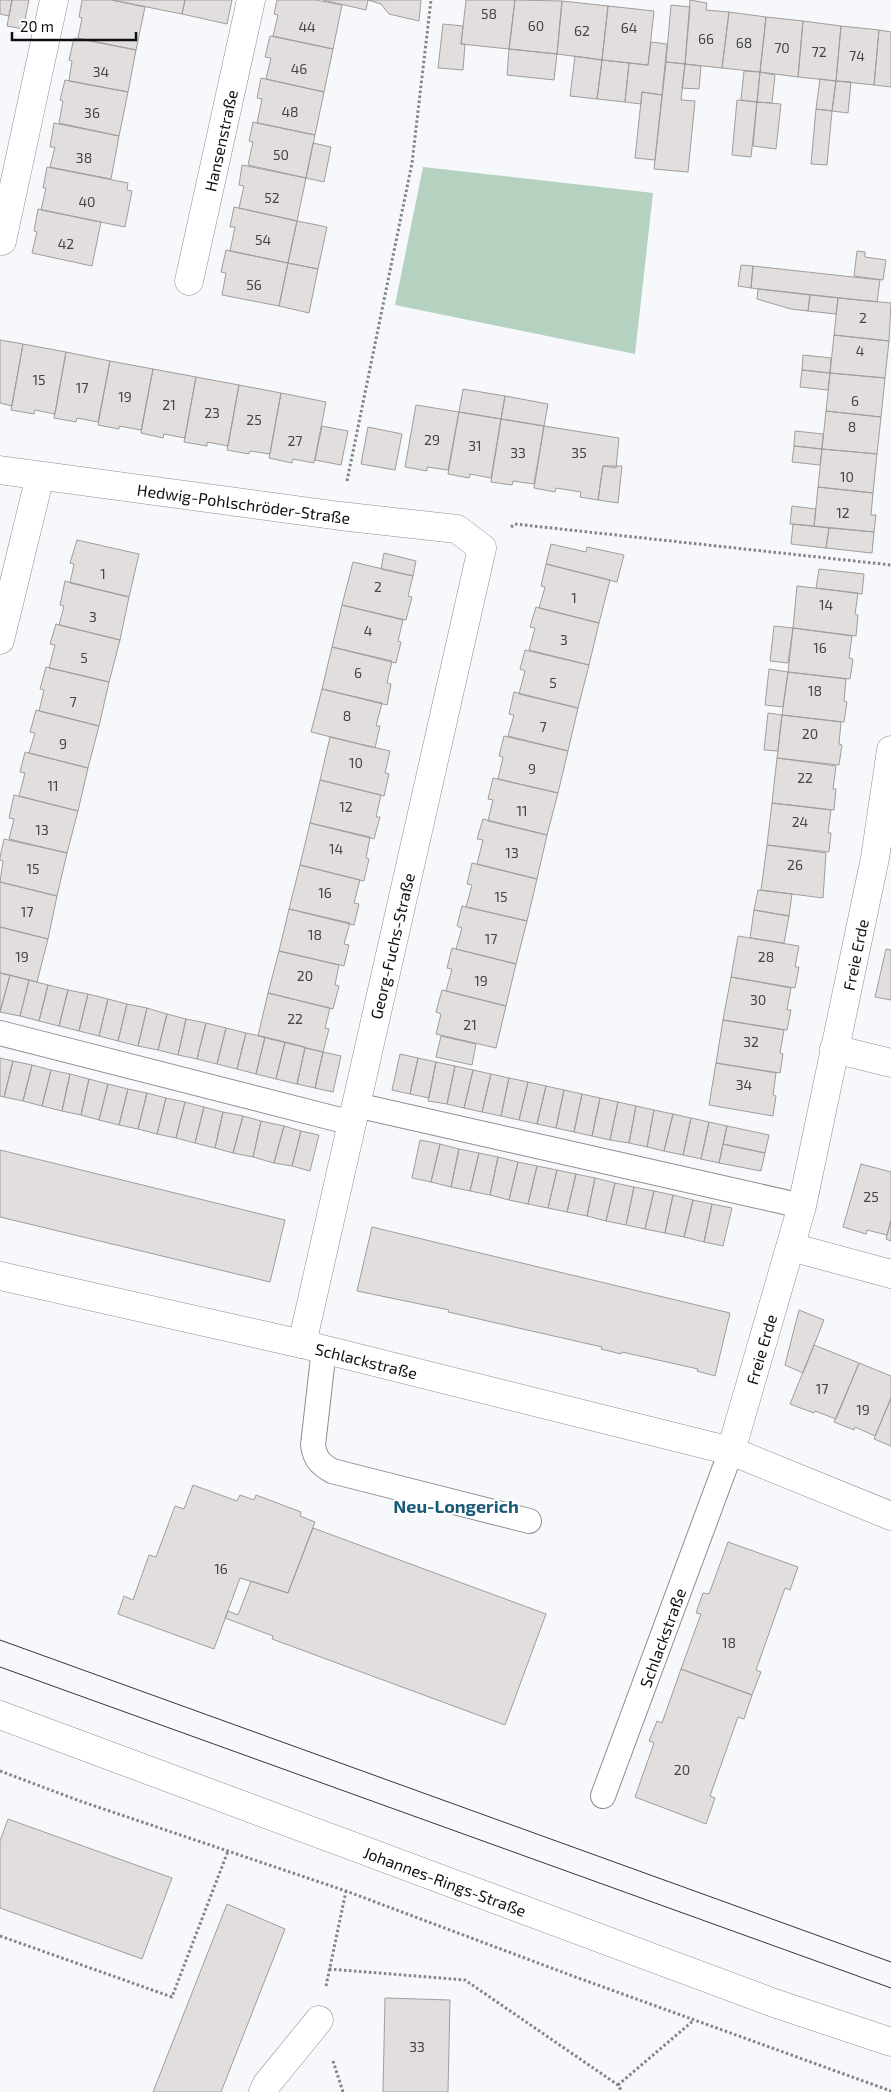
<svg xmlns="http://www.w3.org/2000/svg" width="891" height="2092" viewBox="0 0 891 2092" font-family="'Exo 2',sans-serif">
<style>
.green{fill:#b5d1bf}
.building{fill:#e2dede;stroke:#a09d9c}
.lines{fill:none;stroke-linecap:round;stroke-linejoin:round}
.lane-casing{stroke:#8c8e90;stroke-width:26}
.street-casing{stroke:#8c8e90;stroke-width:29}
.secondary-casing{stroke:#8c8e90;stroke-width:29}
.path{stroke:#828486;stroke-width:3;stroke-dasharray:2.5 2.5;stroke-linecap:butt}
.lane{stroke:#fff;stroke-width:24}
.street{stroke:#fff;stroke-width:28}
.secondary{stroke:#fff;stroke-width:28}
.tram{stroke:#353638;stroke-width:1}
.labels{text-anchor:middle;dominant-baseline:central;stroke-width:4;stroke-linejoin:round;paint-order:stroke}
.number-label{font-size:14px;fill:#444}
.street-label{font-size:16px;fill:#0f1011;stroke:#fff}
.neighbourhood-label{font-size:18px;font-weight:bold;fill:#195a78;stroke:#fff}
</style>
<rect width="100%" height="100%" fill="#f6f8fb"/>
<!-- green -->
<path class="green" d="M423,167L653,193L635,354L395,305Z"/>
<!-- building -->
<path class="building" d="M0,0H12L9,16L0,14Z
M12,0H29L23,29L7,26Z
M82,0H112L145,7L136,50L78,38L82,18L79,17Z
M112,0H185L182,14Z
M185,0H232L227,24L182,14Z
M277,0H316L342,5L333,49L273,36L278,15L274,14Z
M323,0H368L366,10Z
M368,0H421L419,21L389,14L381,4Z
M466,0H515L509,49L461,44Z
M515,0L562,1L557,54L509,49Z
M690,0L707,3L706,10L729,12L722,68L685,64Z
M562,1L608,6L602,60L557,54Z
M671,5L690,7L685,64L666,62Z
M608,6L654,11L648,65L602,60Z
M729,12L766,17L760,72L722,68Z
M766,17L803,21L798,77L760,72Z
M803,21L841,26L836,81L798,77Z
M443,24L463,26L461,44H465L463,70L438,68Z
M841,26L879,30L874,85L836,81Z
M879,30L891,32V87L874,85Z
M270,36L333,49L324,92L266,79L271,58L265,57Z
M74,38L136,50L128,92L69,81L72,61L69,60Z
M651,42L667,44L662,95L642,92L641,104L625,102L629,63L648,65Z
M509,49L557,54L554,80L507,75Z
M575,56L602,60L597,99L570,96Z
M602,60L629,63L625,102L597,99Z
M666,62L685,64L681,100L695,101L688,172L654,169Z
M685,64L701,66L699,89L682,88Z
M744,71L760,72L757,102L741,100Z
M760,72L775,75L772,103L757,102Z
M261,78L324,92L315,135L257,123L262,99L257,98Z
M820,79L836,81L832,111L816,109Z
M65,80L128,92L119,136L59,123L63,101L60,100Z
M836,81L851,82L848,113L832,111Z
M642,92L662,95L655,160L635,158Z
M737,100L757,102L751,157L732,155Z
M757,102L781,104L776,149L753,146Z
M816,109L832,111L827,165L811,164Z
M253,122L315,135L306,178L248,165L253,142L249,141Z
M54,123L119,136L111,179L50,167L55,147H50Z
M313,143L331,147L324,182L306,178Z
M242,165L306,178L297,221L239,208L244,186L239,185Z
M47,167L128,183L127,190L132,191L125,227L41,210L46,188H43Z
M234,207L297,221L288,263L230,251L235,227H230Z
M38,209L101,222L92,266L32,253L37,232L34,231Z
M297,221L327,227L318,269L288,263Z
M226,250L288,263L279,306L222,295L226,273L221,272Z
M857,251L865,252V257L886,260L883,280L854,276Z
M288,263L318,269L309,313L279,306Z
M741,265L753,266L751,288L738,286Z
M753,266L880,280L877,302L751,288Z
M758,289L810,295L808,311L791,309L757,299Z
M810,295L838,298L836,314L808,311Z
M838,298L891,303L889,341L834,335Z
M834,335L889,341L885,378L830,373Z
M0,340L23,344L12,406L0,403Z
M23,344L66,352L55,414L35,410L34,414L11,410Z
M66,352L110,361L98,422L77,418L76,422L54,418Z
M803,355L831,358L830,373L802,370Z
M110,361L153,369L141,430L119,426V429L98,425Z
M153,369L196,377L185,438L164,434L163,438L141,433Z
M802,370L830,373L828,390L800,387Z
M830,373L885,378L881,417L826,411Z
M196,377L239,385L228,446L207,442V446L184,442Z
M239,385L281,393L270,454L250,451L249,454L227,450Z
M463,389L505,396L501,419L459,412Z
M281,393L326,402L314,463L293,459L292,463L269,458Z
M505,396L548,404L544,426L501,419Z
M416,405L459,412L448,470L427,467V471L405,467Z
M826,411L881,417L877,454L822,449Z
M459,412L501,419L491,478L470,474L469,478L448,474Z
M501,419L544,426L534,484L513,481L512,485L491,482Z
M322,426L348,431L341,465L315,460Z
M544,426L619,438L616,468L603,466L598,500L580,497L581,492L556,488L555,492L534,488Z
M368,427L402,434L395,470L361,464Z
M795,431L823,434L822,449L794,446Z
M794,446L822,449L820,465L792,462Z
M822,449L877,454L873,493L818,487Z
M603,466H622L618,503L598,500Z
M818,487L873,493L871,515H876L874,532L814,526Z
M792,506L816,509L814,526L790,524Z
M793,524L829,528L826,548L791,544Z
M829,528L874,532L872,553L826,548Z
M77,540L139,554L129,597L70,583L74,564L70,563Z
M551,544L586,552L587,547L624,555L617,582L546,564Z
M384,553L416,561L413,576L381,569Z
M353,562L413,576L408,596L412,597L406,620L342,605Z
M546,564L610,580L599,623L539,608L545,587L541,586Z
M819,569L864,574L862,594L816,588Z
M65,581L129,597L120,640L59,625L64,606L60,605Z
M797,586L858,593L855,614L858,615L856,636L793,628Z
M342,605L403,620L398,641L401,642L396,663L332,647Z
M536,607L599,623L589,665L529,650L535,628L530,627Z
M56,624L120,640L109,682L49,668L55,645L50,644Z
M774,626L793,628L788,663L770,661Z
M793,628L852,636L849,658L853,659L850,679L788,672Z
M332,647L392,661L387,683L391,684L387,705L322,689Z
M525,650L589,665L578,708L519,694L525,671L520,669Z
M46,667L109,682L99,726L39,711L44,690L40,689Z
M769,669L788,672L783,707L765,705Z
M788,672L846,679L844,701L847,702L844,722L782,715Z
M322,689L382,703L376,726H380L375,748L311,732Z
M514,692L578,708L568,751L508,736L514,715L509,714Z
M36,710L99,726L88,768L29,753L35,733L30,732Z
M768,713L782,715L778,751L764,750Z
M782,715L841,722L839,744L842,745L839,765L777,758Z
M504,736L568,751L558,793L498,779L503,757L499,756Z
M330,737L390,751L385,773L389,774L384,796L320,780Z
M25,752L88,768L78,811L19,796L25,773L20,772Z
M777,758L836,766L833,789H836L834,810L772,803Z
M493,778L558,793L547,835L488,821L493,800L488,799Z
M320,780L381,795L376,817H380L374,839L310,823Z
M14,795L78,811L67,853L9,839L14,819L9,818Z
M772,803L831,810L828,833H831L829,852L767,845Z
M483,819L547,835L537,879L477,864L483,840L477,839Z
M310,823L370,837L366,858L369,859L364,881L300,865Z
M4,839L67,853L57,896L0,882L3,861L0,860V857Z
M767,845L826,853L823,898L761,890Z
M472,863L537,879L527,921L466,907L472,885L467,884Z
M300,865L360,880L354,903L359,904L354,925L289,909Z
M0,882L57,896L48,939L0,927Z
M758,890L792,894L789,916L754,910Z
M462,906L527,921L516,964L456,949L462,928L457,926Z
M289,909L350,923L344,944L349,945L344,966L279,951Z
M754,910L789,916L784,943L750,938Z
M0,927L48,939L37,982L0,973Z
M738,936L799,946L795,967H799L795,988L731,977Z
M452,948L516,964L506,1006L446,991L452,969L447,968Z
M886,949L891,950V1000L875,997Z
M279,951L339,965L335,985L339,986L333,1009L268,993Z
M0,973L10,975L0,1012Z
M10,975L29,980L20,1016L0,1012Z
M731,977L791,988L787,1010H791L787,1030L723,1020Z
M29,980L48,985L39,1021L20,1016Z
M48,985L68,990L59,1026L39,1021Z
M68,990L88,994L79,1031L59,1026Z
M442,990L506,1006L496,1048L436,1034L441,1014L436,1012Z
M268,993L330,1008L325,1028L329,1029L323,1052L258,1036Z
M88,994L108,999L99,1036L79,1031Z
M108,999L127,1004L118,1041L99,1036Z
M127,1004L147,1008L138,1046L118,1041Z
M147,1008L167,1014L158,1050L138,1046Z
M167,1014L186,1019L178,1055L158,1050Z
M186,1019L206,1023L197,1059L178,1055Z
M723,1020L784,1030L780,1053L783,1054L780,1073L716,1063Z
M206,1023L226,1028L217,1064L197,1059Z
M226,1028L246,1033L237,1069L217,1064Z
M246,1033L265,1037L256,1074L237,1069Z
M441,1036L476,1044L472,1065L436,1057Z
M265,1037L285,1042L276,1079L256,1074Z
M285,1042L305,1047L297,1084L276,1079Z
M305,1048L323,1052L315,1088L297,1084Z
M323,1052L341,1056L333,1092L315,1088Z
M400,1054L418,1058L410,1094L392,1090Z
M0,1058L13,1061L4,1097L0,1096Z
M418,1058L436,1062L429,1098L410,1094Z
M13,1061L32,1065L23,1101L4,1097Z
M436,1062L455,1066L447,1104L428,1101Z
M716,1063L776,1073L773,1095L776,1096L773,1116L709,1105Z
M32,1065L51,1070L42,1106L23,1101Z
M455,1066L473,1070L464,1108L447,1104Z
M51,1070L70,1074L62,1111L42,1106Z
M473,1070L491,1074L482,1112L464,1108Z
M70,1074L89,1079L81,1115L62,1111Z
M491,1074L509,1078L501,1116L482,1112Z
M509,1078L528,1082L519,1120L501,1116Z
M89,1079L108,1084L99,1120L81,1115Z
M528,1082L546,1086L537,1124L519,1120Z
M108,1084L128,1089L119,1125L99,1120Z
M546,1086L564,1090L556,1128L537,1124Z
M128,1089L147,1093L138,1129L119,1125Z
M564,1090L582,1094L574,1132L556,1128Z
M147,1093L166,1098L157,1134L138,1129Z
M582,1094L600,1098L592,1136L574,1132Z
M166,1098L185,1102L176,1138L157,1134Z
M600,1098L618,1102L610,1140L592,1136Z
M185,1102L204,1107L195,1143L176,1138Z
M618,1102L636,1106L629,1143L610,1140Z
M636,1106L654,1110L647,1147L629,1143Z
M204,1107L223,1112L215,1148L195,1143Z
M654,1110L673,1114L664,1151L647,1147Z
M223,1112L243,1116L233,1153L215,1148Z
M673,1114L691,1118L683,1155L664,1151Z
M243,1116L261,1121L253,1157L233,1153Z
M691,1118L709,1122L701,1159L683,1155Z
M261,1121L284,1126L274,1163L253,1157Z
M709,1122L727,1126L719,1163L701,1159Z
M284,1126L301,1131L292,1166L274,1163Z
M727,1126L769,1135L765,1153L723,1144Z
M301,1131L319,1135L310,1171L292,1166Z
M420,1140L440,1144L431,1182L412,1178Z
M440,1144L459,1149L451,1187L431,1182Z
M723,1144L765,1153L761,1171L719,1163Z
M459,1149L479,1153L470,1191L451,1187Z
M0,1150L285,1220L270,1282L0,1217Z
M479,1153L498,1157L490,1195L470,1191Z
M498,1157L518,1162L509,1200L490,1195Z
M518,1162L537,1166L528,1204L509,1200Z
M861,1164L891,1172V1220L887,1235L867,1230L866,1234L843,1227Z
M537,1166L557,1170L548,1208L528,1204Z
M557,1170L576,1174L567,1212L548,1208Z
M576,1174L595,1178L587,1216L567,1212Z
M595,1178L615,1183L606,1221L587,1216Z
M615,1183L634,1187L626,1225L606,1221Z
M634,1187L654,1191L645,1229L626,1225Z
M654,1191L673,1195L665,1233L645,1229Z
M673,1195L693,1200L684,1237L665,1233Z
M693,1200L712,1204L704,1242L684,1237Z
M712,1204L732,1208L723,1246L704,1242Z
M891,1220V1241L886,1239Z
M372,1227L730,1313L715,1376L697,1371L698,1369L622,1352L621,1354L601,1349L602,1347L448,1312L449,1310L357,1291Z
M799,1310L824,1320L803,1373L785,1365Z
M814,1345L859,1363L836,1419L815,1411L814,1413L790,1404Z
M859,1363L891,1376V1398L875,1436L855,1427L854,1430L834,1422Z
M891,1398V1446L874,1439Z
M193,1485L237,1501L240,1495L254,1500L256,1495L301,1512L300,1516L315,1522L288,1593L240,1578L214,1649L118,1614L124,1596L133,1600L149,1555L156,1557L175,1506L184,1509Z
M313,1528L546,1614L505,1725L272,1639L273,1636L225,1618L228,1611L238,1615L251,1581L288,1593Z
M728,1542L798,1567L790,1590L785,1588L756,1670L761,1672L752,1695L681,1669L701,1614L696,1613L703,1593L709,1594Z
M681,1669L752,1695L744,1719L738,1717L710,1796L715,1798L706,1824L635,1797L654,1743L649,1741L657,1721L662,1723Z
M8,1819L172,1878L142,1959L0,1908V1841Z
M227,1904L285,1929L221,2092H153Z
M385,1998L450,2000L448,2092H383Z"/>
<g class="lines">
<!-- lane casing -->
<g class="lane-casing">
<g id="lane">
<path d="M0,1033L352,1123"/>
<path d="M356,1105L802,1206"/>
<path d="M324,1349L313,1445C315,1459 320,1464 332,1471L529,1521"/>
<path id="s1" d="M603,1796L731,1451"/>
</g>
</g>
<!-- street casing -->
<g class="street-casing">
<g id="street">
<path d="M2,241L54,0"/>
<path id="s2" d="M189,281L251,0"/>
<path id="s3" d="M0,470L340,516L457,529L482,548L302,1344"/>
<path d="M0,640L40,476"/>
<path d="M834,1049L891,1063"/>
<path d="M791,1247L891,1274"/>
<path id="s4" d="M0,1276L302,1344L731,1451L891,1516"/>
<path id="s5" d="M731,1451L802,1206L875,858L891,750"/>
<path d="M263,2092L267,2084L319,2020"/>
</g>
</g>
<!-- secondary casing -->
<g class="secondary-casing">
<g id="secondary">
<path id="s6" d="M0,1715L774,2003L891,2042"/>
</g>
</g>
<!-- path -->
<path class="path" d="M347,481L412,163L431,0
M511,527L515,524L891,565
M0,1771L80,1801L346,1891L570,1975L891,2091
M0,1936L172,1997L228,1851
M329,1969L465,1980L618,2085L622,2092
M326,1986L346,1891
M333,2061L343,2092
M618,2085L694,2020"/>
<!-- lane -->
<use href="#lane" class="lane"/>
<!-- street -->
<use href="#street" class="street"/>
<!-- secondary -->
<use href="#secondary" class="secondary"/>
<!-- tram -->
<path class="tram" d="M0,1640L891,1962
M0,1667L891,1988"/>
</g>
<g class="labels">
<!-- number labels -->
<g class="number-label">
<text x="489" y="13">58</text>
<text x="536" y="25">60</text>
<text x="307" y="26">44</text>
<text x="629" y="27">64</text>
<text x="582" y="30">62</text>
<text x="706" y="38">66</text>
<text x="744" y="42">68</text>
<text x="782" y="47">70</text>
<text x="819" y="51">72</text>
<text x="857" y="55">74</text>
<text x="299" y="68">46</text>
<text x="101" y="71">34</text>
<text x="290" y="111">48</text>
<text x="92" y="112">36</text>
<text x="281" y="154">50</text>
<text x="84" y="157">38</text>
<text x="272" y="197">52</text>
<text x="87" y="201">40</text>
<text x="263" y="239">54</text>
<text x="66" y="243">42</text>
<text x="254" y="284">56</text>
<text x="863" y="317">2</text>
<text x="860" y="350">4</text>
<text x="39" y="379">15</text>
<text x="82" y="387">17</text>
<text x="125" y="396">19</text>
<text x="855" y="400">6</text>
<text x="169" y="404">21</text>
<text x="212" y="412">23</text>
<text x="254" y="419">25</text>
<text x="852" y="426">8</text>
<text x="432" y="439">29</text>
<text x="295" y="440">27</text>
<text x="475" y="445">31</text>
<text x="518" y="452">33</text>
<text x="579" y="452">35</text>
<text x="847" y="476">10</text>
<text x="843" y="512">12</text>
<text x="103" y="573">1</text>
<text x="378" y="586">2</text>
<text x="574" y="597">1</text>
<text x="826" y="604">14</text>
<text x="93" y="616">3</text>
<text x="368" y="630">4</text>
<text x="564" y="639">3</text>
<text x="820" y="647">16</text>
<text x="84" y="657">5</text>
<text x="358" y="672">6</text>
<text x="553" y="682">5</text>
<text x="815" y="690">18</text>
<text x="73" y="701">7</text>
<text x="347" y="715">8</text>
<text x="543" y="726">7</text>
<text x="810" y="733">20</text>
<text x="63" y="743">9</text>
<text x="356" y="762">10</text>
<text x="532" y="768">9</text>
<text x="805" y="777">22</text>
<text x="53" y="785">11</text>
<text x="346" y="806">12</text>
<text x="522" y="810">11</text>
<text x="800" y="821">24</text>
<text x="42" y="829">13</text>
<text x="336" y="848">14</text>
<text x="512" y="852">13</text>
<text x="795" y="864">26</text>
<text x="33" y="868">15</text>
<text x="325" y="892">16</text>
<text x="501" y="896">15</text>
<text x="27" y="911">17</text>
<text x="315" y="934">18</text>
<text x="491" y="938">17</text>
<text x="22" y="956">19</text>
<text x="766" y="956">28</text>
<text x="305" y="975">20</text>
<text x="481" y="980">19</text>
<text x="758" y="999">30</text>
<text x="295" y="1018">22</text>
<text x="470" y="1024">21</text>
<text x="751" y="1041">32</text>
<text x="744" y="1084">34</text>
<text x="871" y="1196">25</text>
<text x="822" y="1388">17</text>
<text x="863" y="1409">19</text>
<text x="221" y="1568">16</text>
<text x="729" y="1642">18</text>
<text x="682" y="1769">20</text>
<text x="417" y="2046">33</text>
</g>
<!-- street labels -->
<g class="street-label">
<text stroke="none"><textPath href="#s2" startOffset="144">Hansenstraße</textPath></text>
<text stroke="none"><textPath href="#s3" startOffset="246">Hedwig-Pohlschröder-Straße</textPath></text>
<text transform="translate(392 946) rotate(-77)">Georg-Fuchs-Straße</text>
<text stroke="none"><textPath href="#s5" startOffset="512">Freie Erde</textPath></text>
<text stroke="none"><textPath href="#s5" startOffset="106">Freie Erde</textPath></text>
<text stroke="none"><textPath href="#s4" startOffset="376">Schlackstraße</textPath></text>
<text stroke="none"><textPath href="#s1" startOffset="169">Schlackstraße</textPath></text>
<text stroke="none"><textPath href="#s6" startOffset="475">Johannes-Rings-Straße</textPath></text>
</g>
<!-- neighbourhood labels -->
<g class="neighbourhood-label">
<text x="456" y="1506">Neu-Longerich</text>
</g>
</g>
<!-- scale -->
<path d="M12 32v8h124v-8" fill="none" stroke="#0f1011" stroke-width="2.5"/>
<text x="20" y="32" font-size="15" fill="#0f1011" stroke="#ffffff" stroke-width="4" paint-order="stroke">20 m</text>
</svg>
